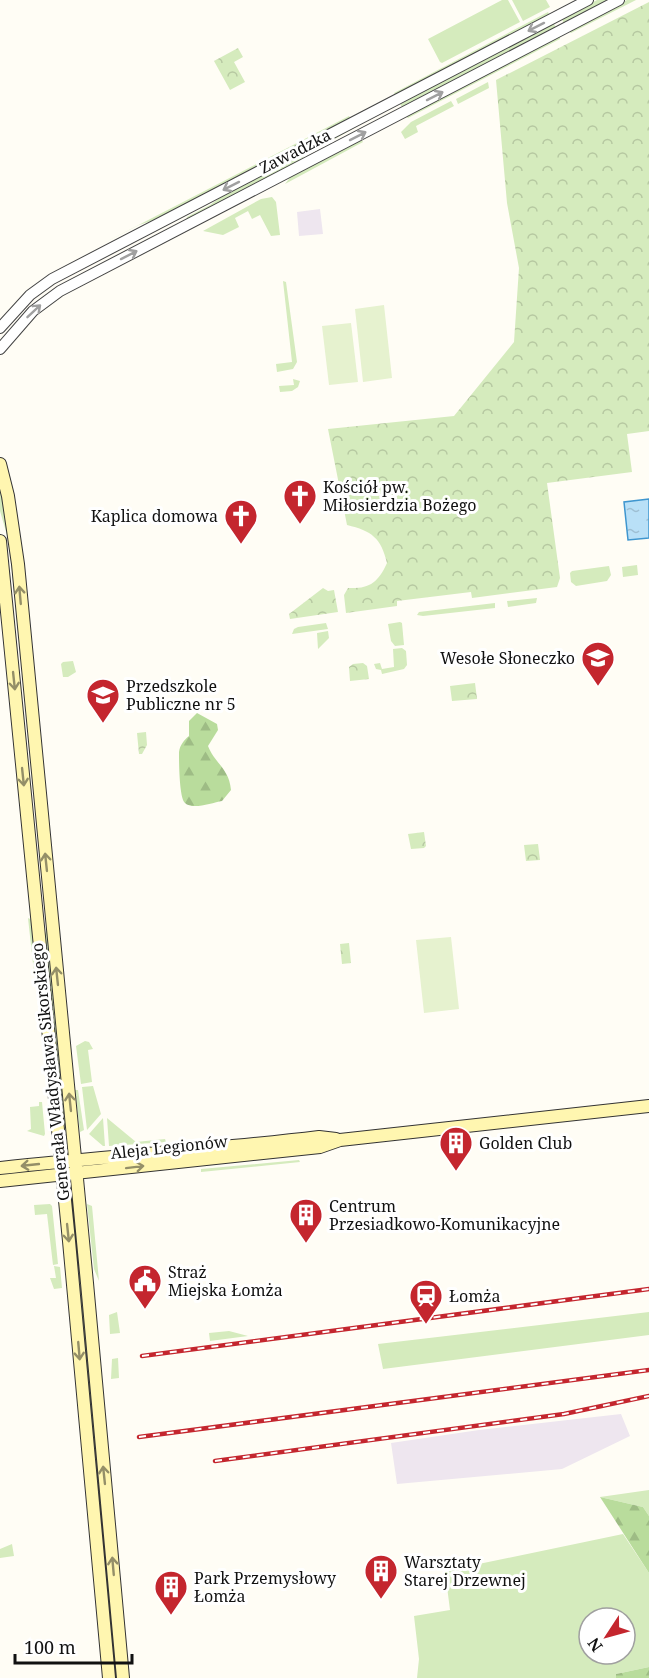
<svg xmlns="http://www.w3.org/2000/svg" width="649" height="1678" viewBox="0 0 649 1678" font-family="'Noto Serif',serif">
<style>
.industrial{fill:#eee6ef}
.grass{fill:#d5ebbd;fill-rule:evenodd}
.forest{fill:url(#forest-firs)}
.park{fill:url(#park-crowns)}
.pitch{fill:#e6f2cf}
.water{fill:url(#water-ripples);stroke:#3f96cf;stroke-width:1.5}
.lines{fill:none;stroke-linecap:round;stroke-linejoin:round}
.tertiary-casing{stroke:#444;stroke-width:12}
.secondary-casing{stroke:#333;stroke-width:14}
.tertiary{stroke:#fff;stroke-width:10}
.secondary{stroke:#fff6b0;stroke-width:12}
.rail-casing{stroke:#c4262e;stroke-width:4.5}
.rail{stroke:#fff;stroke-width:2;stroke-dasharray:7;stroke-linecap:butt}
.oneway{stroke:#a0a0a0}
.oneway2{stroke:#948f68}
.labels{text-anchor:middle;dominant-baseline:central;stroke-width:6;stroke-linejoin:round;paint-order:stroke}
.street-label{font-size:16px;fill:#111;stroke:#fff}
.poi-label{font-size:16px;fill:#111;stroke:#fff;text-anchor:start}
</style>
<defs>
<pattern id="forest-firs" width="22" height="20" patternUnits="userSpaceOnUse" patternTransform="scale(1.5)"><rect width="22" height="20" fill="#b9dc9c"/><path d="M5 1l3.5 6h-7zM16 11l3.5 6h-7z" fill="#9ebc85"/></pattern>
<pattern id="park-crowns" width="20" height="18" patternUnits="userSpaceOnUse" patternTransform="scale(1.5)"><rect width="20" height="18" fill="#d5ebbd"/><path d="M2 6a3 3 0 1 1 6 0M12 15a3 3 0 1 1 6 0" fill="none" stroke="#b6c8a1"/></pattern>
<pattern id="water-ripples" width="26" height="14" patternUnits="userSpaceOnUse" patternTransform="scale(1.5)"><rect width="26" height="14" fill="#b9e0f7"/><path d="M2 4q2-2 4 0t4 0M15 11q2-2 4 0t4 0" fill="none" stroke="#9ebfd3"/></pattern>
</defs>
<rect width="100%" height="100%" fill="#fffdf5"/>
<!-- industrial -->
<path class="industrial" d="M320,209L323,234L299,236L297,212Z
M621,1414L630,1436L562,1469L397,1484L391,1443L479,1430Z"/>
<!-- grass -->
<path class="grass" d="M502,0H508L520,22L442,63L440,62L428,39Z
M512,0H546L550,7L523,21Z
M597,0H609L564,24L562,19Z
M627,0H636L571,33L567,30Z
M548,12L550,16L396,96L394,93Z
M553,22L556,28L402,107L400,104Z
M560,35V39L408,118L405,116Z
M488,82L489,88L458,104L456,99Z
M451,101L454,106L416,126L418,132L405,139L401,132L411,122Z
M349,116L351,119L157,219L139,225L96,247Z
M355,126L356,127L308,154L290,166L186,221L187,217L210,205L229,191Z
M361,139L363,142L285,184L292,175Z
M272,197L276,202L280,235L271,236L260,215L252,219L248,211L235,218L239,227L223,235L203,231L261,199Z
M283,281L286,282L297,362L293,369L277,372L276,364L292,362Z
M293,379L300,381L298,387L292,391L280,392L279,386L294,385Z
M0,481L6,507L20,633H18L9,542L0,511Z
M637,565L638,575L623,577L622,567Z
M609,566L611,575L607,581L576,586L571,582L570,573L572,571Z
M537,598L536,603L508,607L507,601Z
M495,603V608L423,616L417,615L419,612Z
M400,622L402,623L404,645L395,646L391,641L388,624Z
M326,623L328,629L292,634L294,629L298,627Z
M328,631L329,638L318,649L317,633Z
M402,648L406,651L407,665L404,669L382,674L381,670L376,669L374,664L380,663L382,669L394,667L393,649Z
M73,661L76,672L68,677H63L61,664L63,662Z
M28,918L32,920L37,970L35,973H34Z
M47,929H48L68,1128L65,1129L43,940Z
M85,1041L89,1042L93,1049L88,1050L92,1082L81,1084L76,1046Z
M93,1086L101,1114L87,1130L82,1087Z
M75,1090H78L84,1130L80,1132Z
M39,1102H42L45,1134L44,1136L27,1131L31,1129L30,1107L39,1106Z
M103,1118L105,1146H103L89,1134Z
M107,1118L136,1142L165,1139L166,1142L109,1146Z
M299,1160L300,1162L201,1172V1169Z
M68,1184L70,1185L80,1289L86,1315L90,1350L83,1351Z
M50,1204L52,1206L58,1264L53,1265L47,1214L35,1215L34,1205Z
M87,1204L92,1206L99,1281L94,1269Z
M54,1266L60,1267L62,1288L54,1289L50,1278H56Z
M117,1312L120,1333L110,1334L109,1315Z
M649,1312V1335L383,1369L378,1344Z
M229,1331L248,1336L210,1341L209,1333Z
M90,1356L103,1519L84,1357Z
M118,1358L119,1378L111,1379L112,1359Z
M649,1490V1516L643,1507L600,1497Z
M623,1534L649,1573V1667L616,1674V1678H417L419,1659L414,1616L450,1610L445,1571ZM589,1618H625V1654H589Z
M12,1544L14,1556L0,1558V1549Z"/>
<!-- forest -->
<path class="forest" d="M197,713L217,724L218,730L208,746C215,764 229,768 231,790L222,801C212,803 192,810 185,803C179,798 179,760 179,752C180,745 184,740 189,736V721Z
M600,1497L643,1507L649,1516V1573Z
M649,1667V1678H616V1674Z"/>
<!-- park -->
<path class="park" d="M649,2V431L627,434L632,472L547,483L560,578L557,587L472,598L471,592L397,601V606L346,613L344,595L348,588C369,589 378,583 387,563C381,538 372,531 347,525L328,429L454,416L514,342L519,268L507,203L496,80Z
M238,48L243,57L234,62L245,82L230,90L214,61Z
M323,588L328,591L334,590L338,612L290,619L289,614L293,611Z
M363,663L367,666L369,679L350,681L349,667L353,664Z
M475,683L477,699L452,701L450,686Z
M146,732L147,745L142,754H139L137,733Z
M424,832L426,846L424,848L411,849L408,834Z
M538,844L540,860L526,861L524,845Z
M349,943L351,963L342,964L340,944Z"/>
<!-- pitch -->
<path class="pitch" d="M384,305L392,378L363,382L355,309Z
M351,323L358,382L329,385L322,326Z
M451,937L459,1009L424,1013L416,940Z"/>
<!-- water -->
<path class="water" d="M649,499V538L628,540L624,502Z"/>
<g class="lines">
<!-- tertiary casing -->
<g class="tertiary-casing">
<path id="tertiary" d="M0,328L30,295L52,279L588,0
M0,349L33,311L60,291L619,0"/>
</g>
<!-- secondary casing -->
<g class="secondary-casing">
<path id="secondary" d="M0,464L8,496L18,564L87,1283L123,1678
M0,541L69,1241L109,1678
M0,1168C106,1156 213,1150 319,1137L336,1139
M0,1181L320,1147L340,1140L649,1106"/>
</g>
<!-- tertiary -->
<use href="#tertiary" class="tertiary"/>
<!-- secondary -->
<use href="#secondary" class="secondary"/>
<!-- rail casing -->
<g class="rail-casing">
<path id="rail" d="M142,1356L649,1289
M139,1437L649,1370
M215,1461L564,1414L649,1396"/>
</g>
<!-- rail -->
<use href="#rail" class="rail"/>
</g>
<!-- one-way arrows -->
<defs><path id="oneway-shaft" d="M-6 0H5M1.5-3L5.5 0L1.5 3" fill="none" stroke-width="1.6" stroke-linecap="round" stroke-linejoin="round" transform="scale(1.5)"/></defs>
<g class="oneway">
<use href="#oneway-shaft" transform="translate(536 27) rotate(153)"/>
<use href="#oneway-shaft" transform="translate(435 96) rotate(-27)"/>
<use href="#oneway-shaft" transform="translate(358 136) rotate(-27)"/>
<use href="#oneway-shaft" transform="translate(231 186) rotate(153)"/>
<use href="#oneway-shaft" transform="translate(129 255) rotate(-27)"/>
<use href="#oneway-shaft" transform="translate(34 311) rotate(-43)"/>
</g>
<g class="oneway2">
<use href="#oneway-shaft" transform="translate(20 595) rotate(-95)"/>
<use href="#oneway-shaft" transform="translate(14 681) rotate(84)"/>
<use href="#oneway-shaft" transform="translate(23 777) rotate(84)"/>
<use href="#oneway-shaft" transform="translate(46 862) rotate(-96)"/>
<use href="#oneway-shaft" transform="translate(57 976) rotate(-96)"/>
<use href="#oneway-shaft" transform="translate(70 1102) rotate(-96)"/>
<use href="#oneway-shaft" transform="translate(30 1165) rotate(174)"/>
<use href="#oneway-shaft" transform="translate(135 1167) rotate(-7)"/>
<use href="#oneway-shaft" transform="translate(68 1233) rotate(84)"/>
<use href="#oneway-shaft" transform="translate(79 1351) rotate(85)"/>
<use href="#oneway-shaft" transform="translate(104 1475) rotate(-96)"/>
<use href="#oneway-shaft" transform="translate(113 1566) rotate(-95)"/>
</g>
<!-- icons -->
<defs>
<g id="church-pin" transform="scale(1.725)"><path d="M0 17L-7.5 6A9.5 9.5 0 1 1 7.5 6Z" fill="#c4262e" stroke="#fff"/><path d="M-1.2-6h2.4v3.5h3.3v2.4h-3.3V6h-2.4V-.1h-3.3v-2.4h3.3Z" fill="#fff"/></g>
<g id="school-pin" transform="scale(1.725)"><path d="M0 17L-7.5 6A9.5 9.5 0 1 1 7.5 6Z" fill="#c4262e" stroke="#fff"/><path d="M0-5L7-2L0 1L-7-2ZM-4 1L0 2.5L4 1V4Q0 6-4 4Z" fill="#fff"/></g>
<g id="building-pin" transform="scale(1.725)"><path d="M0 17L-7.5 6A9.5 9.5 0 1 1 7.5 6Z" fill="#c4262e" stroke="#fff"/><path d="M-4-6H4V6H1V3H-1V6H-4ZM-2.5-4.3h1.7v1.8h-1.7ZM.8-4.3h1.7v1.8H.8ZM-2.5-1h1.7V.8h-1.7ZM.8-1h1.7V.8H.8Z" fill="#fff"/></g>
<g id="civic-pin" transform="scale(1.725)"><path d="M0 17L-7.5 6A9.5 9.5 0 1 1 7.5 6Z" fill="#c4262e" stroke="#fff"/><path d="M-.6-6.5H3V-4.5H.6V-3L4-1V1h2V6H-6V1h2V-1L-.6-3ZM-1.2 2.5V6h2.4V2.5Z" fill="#fff"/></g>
<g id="station-pin" transform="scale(1.725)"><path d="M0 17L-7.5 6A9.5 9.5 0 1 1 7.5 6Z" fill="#c4262e" stroke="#fff"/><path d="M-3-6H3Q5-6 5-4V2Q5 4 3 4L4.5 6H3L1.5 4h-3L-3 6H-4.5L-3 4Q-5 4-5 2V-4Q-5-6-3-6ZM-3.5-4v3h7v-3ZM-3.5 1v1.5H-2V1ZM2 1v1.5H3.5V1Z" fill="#fff"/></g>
</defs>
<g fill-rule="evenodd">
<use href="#church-pin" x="300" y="496"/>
<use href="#church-pin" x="241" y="516"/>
<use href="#school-pin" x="598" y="658"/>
<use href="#school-pin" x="103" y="695"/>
<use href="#building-pin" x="456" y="1143"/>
<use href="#building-pin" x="306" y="1215"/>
<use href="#civic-pin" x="145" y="1281"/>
<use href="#station-pin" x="426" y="1296"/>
<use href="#building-pin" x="381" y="1571"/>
<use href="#building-pin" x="171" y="1587"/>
</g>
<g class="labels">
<!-- street labels -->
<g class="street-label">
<text transform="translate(295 151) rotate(-27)">Zawadzka</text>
<text transform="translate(50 1072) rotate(-96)">Generała Władysława Sikorskiego</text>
<text transform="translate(169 1147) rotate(-6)">Aleja Legionów</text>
</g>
<!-- poi labels -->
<g class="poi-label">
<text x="323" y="487">Kościół pw.<tspan x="323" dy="18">Miłosierdzia Bożego</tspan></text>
<text x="218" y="516" text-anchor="end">Kaplica domowa</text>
<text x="575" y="658" text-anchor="end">Wesołe Słoneczko</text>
<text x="126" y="686">Przedszkole<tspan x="126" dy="18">Publiczne nr 5</tspan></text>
<text x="479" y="1143">Golden Club</text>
<text x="329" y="1206">Centrum<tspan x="329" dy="18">Przesiadkowo-Komunikacyjne</tspan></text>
<text x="168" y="1272">Straż<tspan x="168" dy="18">Miejska Łomża</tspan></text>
<text x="449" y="1296">Łomża</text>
<text x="404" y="1562">Warsztaty<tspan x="404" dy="18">Starej Drzewnej</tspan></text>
<text x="194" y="1578">Park Przemysłowy<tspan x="194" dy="18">Łomża</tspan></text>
</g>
</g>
<!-- north arrow -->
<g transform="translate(607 1636) rotate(234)"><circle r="28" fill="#ffffff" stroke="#a0a0a0" stroke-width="1.5"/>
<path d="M0-4.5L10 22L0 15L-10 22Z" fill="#c4262e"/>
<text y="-9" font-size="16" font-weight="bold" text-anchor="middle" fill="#111111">N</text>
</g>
<!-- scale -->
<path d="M15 1654v9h117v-9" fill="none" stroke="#111111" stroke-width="3"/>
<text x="24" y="1654" font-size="18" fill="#111111" stroke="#ffffff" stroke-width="4.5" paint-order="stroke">100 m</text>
</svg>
